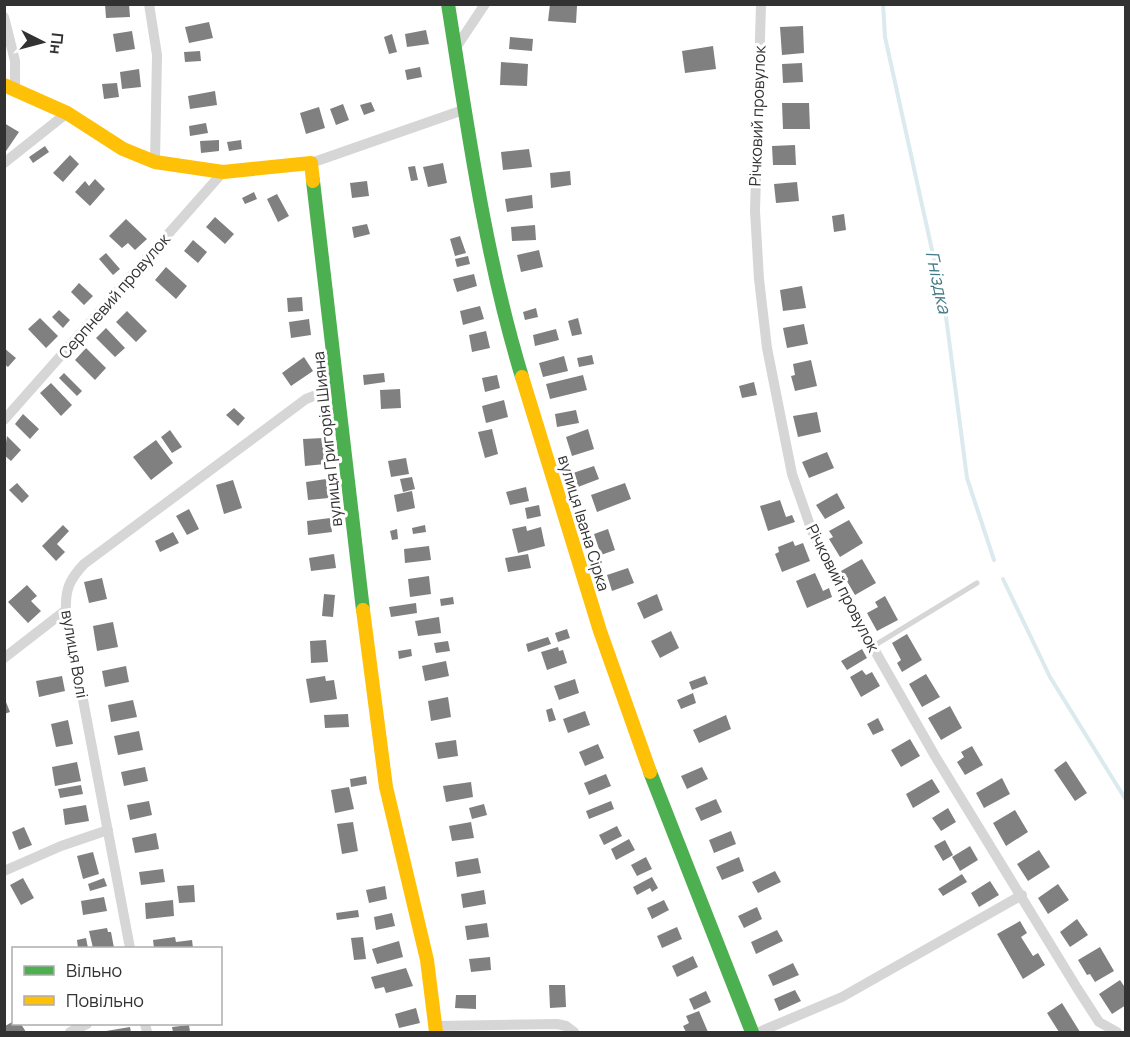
<svg xmlns="http://www.w3.org/2000/svg" width="1130" height="1037" viewBox="0 0 1130 1037" font-family="Manrope,sans-serif">
<style>
.lines{fill:none;stroke-linecap:round;stroke-linejoin:round}
.stream{stroke:#dbeaee;stroke-width:4}
.building{fill:#808080}
.lane{stroke:#d6d6d6;stroke-width:5}
.street{stroke:#d6d6d6;stroke-width:10}
.fast{stroke:#4caf50;stroke-width:14}
.slow{stroke:#ffc107;stroke-width:14}
.labels{text-anchor:middle;dominant-baseline:central;stroke-width:6;stroke-linejoin:round;paint-order:stroke}
.street-label{font-size:16px;fill:#323232;stroke:#fff}
.water-label{font-size:18px;font-style:italic;fill:#447a87;stroke:#fff}
</style>
<rect width="100%" height="100%" fill="#fff"/>
<g class="lines">
<!-- stream -->
<path class="stream" d="M883,4L885,37L945,309L967,478L994,560
M1003,579L1050,677L1126,800"/>
</g>
<!-- building -->
<path class="building" d="M105,4H129L130,17L106,18Z
M550,4L577,6L576,23L548,21Z
M209,22L213,38L189,43L185,27Z
M803,26L804,53L782,55L780,27Z
M426,30L429,44L407,47L405,34Z
M132,31L135,49L116,52L113,34Z
M392,34L397,52L389,54L384,37Z
M510,37L533,39L532,51L509,49Z
M713,46L716,69L685,73L682,51Z
M200,51L201,61L185,62L184,52Z
M501,62L528,64L527,86L500,85Z
M802,63L803,82L783,83L782,64Z
M420,67L422,77L407,80L405,70Z
M139,69L141,87L122,89L120,72Z
M117,83L119,97L104,99L102,84Z
M215,91L217,105L190,109L188,96Z
M371,102L375,111L364,115L360,105Z
M782,103H809L810,129H783Z
M343,104L349,120L336,125L330,109Z
M319,107L325,128L306,134L300,113Z
M4,123L19,132L4,154Z
M206,123L208,133L190,136L189,126Z
M219,140V151L201,153L200,141Z
M241,140L242,149L229,151L227,142Z
M795,145L796,165H773L772,146Z
M45,146L49,152L33,163L29,157Z
M529,149L532,167L503,170L501,152Z
M70,155L79,164L63,182L53,173Z
M443,163L447,183L428,187L423,167Z
M415,166L418,180L411,181L408,167Z
M570,171L571,185L551,188L550,173Z
M95,179L105,189L90,206L75,192L85,181L89,186Z
M367,181L369,196L352,198L350,183Z
M797,182L799,201L776,203L774,184Z
M254,192L257,199L245,204L242,198Z
M277,194L289,216L278,222L267,199Z
M532,195L533,208L507,212L505,199Z
M844,214L846,230L834,232L832,216Z
M215,217L234,234L225,244L206,227Z
M126,219L147,239L135,250L128,243L122,248L109,236Z
M367,224L370,234L354,238L352,227Z
M535,225L536,240L512,241L511,227Z
M460,236L466,253L455,256L450,239Z
M193,240L207,252L198,263L184,251Z
M539,250L543,267L521,272L517,255Z
M106,253L120,269L113,275L99,259Z
M468,256L470,264L457,267L455,259Z
M166,267L187,286L176,299L155,280Z
M474,274L477,286L457,292L453,279Z
M79,283L93,296L84,305L71,292Z
M802,286L806,308L783,311L780,290Z
M302,297L303,311L288,312L287,298Z
M480,306L484,319L463,325L460,311Z
M536,308L538,317L525,320L523,312Z
M59,310L70,320L63,328L52,317Z
M127,311L147,331L136,342L116,322Z
M40,318L58,336L46,348L28,329Z
M578,318L582,334L572,336L568,321Z
M309,319L311,335L291,338L289,322Z
M804,324L808,344L787,348L783,328Z
M106,328L125,348L115,357L96,338Z
M556,329L559,340L535,346L533,335Z
M486,331L490,348L472,352L469,335Z
M4,348L16,358L8,367L4,364Z
M86,348L106,368L95,380L75,360Z
M592,355L594,364L579,367L577,358Z
M564,356L568,371L543,377L539,363Z
M304,357L313,371L291,386L282,373Z
M811,360L817,386L795,391L791,376L795,375L793,364Z
M64,373L82,391L77,396L59,378Z
M384,373L385,382L364,385L363,375Z
M497,375L500,388L485,392L482,378Z
M583,375L587,390L550,399L546,384Z
M754,382L757,395L742,398L739,386Z
M51,383L72,405L61,416L40,393Z
M400,389L401,408L381,409L380,390Z
M504,400L508,417L486,423L482,406Z
M234,408L245,418L238,426L226,415Z
M576,410L579,423L557,427L555,414Z
M817,412L821,432L798,437L793,416Z
M23,414L39,429L30,439L15,424Z
M492,429L498,454L485,458L478,432Z
M588,429L594,449L572,456L566,437Z
M170,430L182,447L172,453L161,437Z
M7,436L21,450L11,461L4,455Z
M323,438L325,464L305,466L303,439Z
M156,440L173,463L151,480L133,457Z
M827,452L834,468L809,478L802,462Z
M406,458L409,474L391,477L388,461Z
M594,466L599,479L578,487L573,473Z
M412,477L415,489L403,492L400,479Z
M326,479L329,498L308,500L306,482Z
M233,480L242,508L224,514L216,485Z
M17,483L29,496L22,503L9,490Z
M625,483L631,499L597,512L591,495Z
M526,487L529,501L510,505L506,492Z
M412,491L415,508L397,512L394,495Z
M837,493L845,508L825,519L816,505Z
M780,500L786,517L792,515L795,522L768,531L760,506Z
M539,505L541,516L527,519L525,508Z
M189,509L199,529L187,535L176,516Z
M330,518L332,532L308,535L307,521Z
M849,520L863,543L840,557L829,539L833,537L829,531Z
M63,525L69,531L57,544L65,552L56,561L42,546Z
M425,525L426,532L413,534L412,528Z
M526,526L527,531L541,527L545,546L518,553L512,529Z
M397,529L398,539L392,540L390,531Z
M608,529L615,550L601,555L594,534Z
M173,532L179,543L160,552L155,541Z
M793,541L795,546L803,543L810,561L782,572L775,554L779,552L778,547Z
M429,546L431,560L405,563L404,549Z
M334,554L336,568L311,571L309,558Z
M528,554L531,568L508,572L505,558Z
M862,559L876,583L855,595L841,571Z
M628,568L634,583L612,591L607,575Z
M815,573L823,591L829,588L832,597L807,608L796,581Z
M429,576L431,594L410,597L408,579Z
M102,578L107,599L89,603L84,582Z
M27,585L37,596L31,601L41,611L28,623L8,602Z
M324,594L335,595L333,617L322,616Z
M657,594L663,610L644,619L637,603Z
M885,596L898,620L877,631L867,613L878,607L875,602Z
M453,597L454,604L441,606L440,599Z
M416,603L417,613L391,617L389,607Z
M439,617L441,633L418,636L415,621Z
M113,622L118,647L97,651L93,626Z
M567,629L570,638L558,642L555,633Z
M671,631L679,648L660,658L651,641Z
M907,634L922,660L902,672L897,663L901,660L892,643Z
M548,637L551,644L528,652L526,644Z
M326,640L328,662L311,663L310,641Z
M448,641L450,651L436,653L434,643Z
M558,647L559,651L563,650L567,663L547,670L541,652Z
M411,649L412,656L399,659L398,651Z
M862,649L867,658L847,670L841,661Z
M446,661L449,676L425,681L422,666Z
M126,666L129,682L105,687L102,671Z
M862,670L866,675L872,672L880,686L861,697L850,677Z
M926,674L940,697L922,707L909,684Z
M62,676L65,691L39,697L36,681Z
M325,676L326,681L334,680L337,699L310,703L306,679Z
M705,676L708,684L692,690L689,682Z
M575,679L579,693L559,700L554,686Z
M693,693L696,703L681,709L677,700Z
M4,697L10,712L4,714Z
M448,697L451,717L431,721L428,701Z
M133,700L137,717L111,722L108,705Z
M950,706L962,728L941,740L928,718Z
M552,708L556,720L549,722L546,710Z
M585,711L590,725L568,733L563,719Z
M348,714L349,727L325,728L324,715Z
M726,715L731,729L699,743L693,730Z
M878,718L884,730L873,735L867,724Z
M68,720L73,744L56,747L51,724Z
M139,731L143,750L118,755L114,736Z
M910,739L920,756L901,767L891,750Z
M456,740L458,756L438,759L435,743Z
M598,744L604,758L585,766L579,752Z
M972,746L983,765L965,775L957,762L964,757L961,752Z
M1066,761L1087,793L1075,801L1054,770Z
M77,762L81,781L55,786L52,767Z
M145,767L148,781L124,786L121,772Z
M702,767L708,779L687,789L681,776Z
M606,774L611,786L589,795L584,783Z
M366,776L367,784L351,787L350,779Z
M1002,778L1010,794L984,808L976,793Z
M932,779L940,792L913,808L906,794Z
M471,782L473,797L446,802L443,786Z
M81,785L83,794L60,798L58,789Z
M349,787L354,809L335,813L331,790Z
M716,799L722,812L701,821L695,808Z
M149,801L152,815L130,820L127,805Z
M611,801L614,809L589,819L586,811Z
M484,804L487,815L472,819L469,808Z
M86,805L89,821L65,825L63,809Z
M948,808L956,822L941,831L932,818Z
M1015,810L1028,832L1006,846L993,823Z
M353,822L358,851L342,854L337,824Z
M471,822L474,838L452,841L449,826Z
M617,826L622,836L604,845L599,835Z
M24,827L32,845L19,850L12,832Z
M731,831L736,844L714,853L709,840Z
M156,833L159,849L135,853L132,838Z
M629,839L635,850L616,860L611,849Z
M945,840L953,855L943,861L934,846Z
M970,846L978,860L960,871L952,857Z
M1039,850L1050,867L1028,881L1017,864Z
M93,852L99,874L83,879L77,856Z
M646,857L652,869L637,876L631,865Z
M739,857L744,871L722,880L716,867Z
M478,858L481,873L457,877L455,862Z
M163,869L165,882L141,885L139,872Z
M775,871L781,882L758,893L752,882Z
M962,874L967,882L943,896L938,889Z
M652,877L658,888L652,892L650,888L637,895L633,887Z
M23,878L34,898L21,905L10,885Z
M104,878L107,886L90,891L88,884Z
M990,881L999,895L979,907L971,893Z
M1058,884L1069,900L1048,914L1038,898Z
M194,885L195,902L179,903L177,886Z
M385,886L387,899L369,903L366,890Z
M484,890L486,904L463,908L461,894Z
M104,897L107,911L83,915L81,901Z
M173,900L174,916L146,919L145,903Z
M664,900L669,910L652,919L647,908Z
M757,907L762,919L744,928L738,916Z
M358,910L359,917L337,920L336,913Z
M392,913L395,926L376,930L374,917Z
M1077,919L1088,935L1070,947L1060,932Z
M1020,921L1027,933L1021,937L1033,956L1038,953L1045,965L1023,979L997,934Z
M487,923L489,937L467,940L465,926Z
M677,927L682,939L662,948L657,936Z
M107,928L108,932H111L114,948H93L89,931Z
M777,930L783,941L756,954L751,942Z
M175,937L176,942L192,940L193,948H154L153,940Z
M363,937L366,959L354,960L351,938Z
M86,938L88,948H78L77,940Z
M399,941L403,957L377,964L372,949Z
M1100,947L1114,971L1095,982L1090,974L1087,975L1078,960Z
M693,956L698,967L677,977L672,966Z
M490,957L491,970L471,972L469,959Z
M793,963L799,975L773,986L768,975Z
M406,968L413,986L386,993L384,987L375,989L371,977Z
M1120,980L1126,989V1005L1112,1014L1099,994Z
M549,985H565L566,1007L550,1008Z
M795,990L801,1001L779,1011L774,999Z
M706,991L711,1002L694,1010L689,999Z
M456,995H476V1009L455,1008Z
M1062,1003L1080,1032H1059L1047,1013Z
M416,1008L420,1023L399,1028L395,1014Z
M699,1011L708,1032H686L683,1026L689,1023L686,1016Z
M14,1021V1024H21L26,1032H5V1026Z
M189,1025L190,1032H173L172,1027Z
M130,1027L131,1032H106V1031Z"/>
<g class="lines">
<!-- lane -->
<path class="lane" d="M872,647L977,583"/>
<!-- street -->
<path class="street" d="M149,4L157,55L155,162
M761,4L755,211L759,279L767,348L792,474L812,531L850,607L935,756L1077,988L1099,1022L1117,1032
M4,17L15,61V89
M455,49L485,4
M4,163L67,113
M311,163L466,109
M4,420L223,172
M4,658L66,610
M4,871L61,846L108,830
M130,948L66,610C65,589 70,579 84,564L306,399L337,387
M145,1024L147,1032
M437,1026L557,1024L566,1026L574,1032
M70,1032L87,1024
M759,1032L842,997L1022,895"/>
<!-- fast -->
<path class="fast" d="M448,4C468,130 485,255 522,377
M313,181L363,610
M650,772L752,1032"/>
<!-- slow -->
<path class="slow" d="M4,85L67,113L123,149L155,162L223,172L311,163L313,181
M522,377L600,631L650,772
M363,610L386,787L427,960L436,1032"/>
</g>
<g class="labels">
<!-- street labels -->
<g class="street-label">
<text transform="translate(757 116) rotate(-88)">Річковий провулок</text>
<text transform="translate(114 296) rotate(-49)">Серпневий провулок</text>
<text transform="translate(327 439) rotate(-96)">вулиця Григорія Шияна</text>
<text transform="translate(584 523) rotate(73)">вулиця Івана Сірка</text>
<text transform="translate(843 588) rotate(63)">Річковий провулок</text>
<text transform="translate(75 654) rotate(80)">вулиця Волі</text>
</g>
<!-- water labels -->
<g class="water-label">
<text transform="translate(939 282) rotate(78)">Гніздка</text>
</g>
</g>
<!-- border -->
<rect width="1130" height="1037" fill="none" stroke="#323232" stroke-width="12"/>
<!-- legend -->
<rect x="12" y="947" width="210" height="78" fill="#ffffff" stroke="#adadad" stroke-width="1.5"/>
<rect x="24" y="966" width="30" height="9" fill="#4caf50" stroke="#adadad" stroke-width="1.5"/>
<text x="66" y="977" font-size="18" fill="#323232">Вільно</text>
<rect x="24" y="996" width="30" height="9" fill="#ffc107" stroke="#adadad" stroke-width="1.5"/>
<text x="66" y="1007" font-size="18" fill="#323232">Повільно</text>
<!-- north arrow -->
<g transform="translate(42 42) rotate(96)" stroke="#ffffff" stroke-width="4.5" paint-order="stroke">
<path d="M0-4.5L10 22L0 15L-10 22Z" fill="#323232"/>
<text y="-9" font-size="16" font-weight="bold" text-anchor="middle" fill="#323232">Пн</text>
</g>
</svg>
